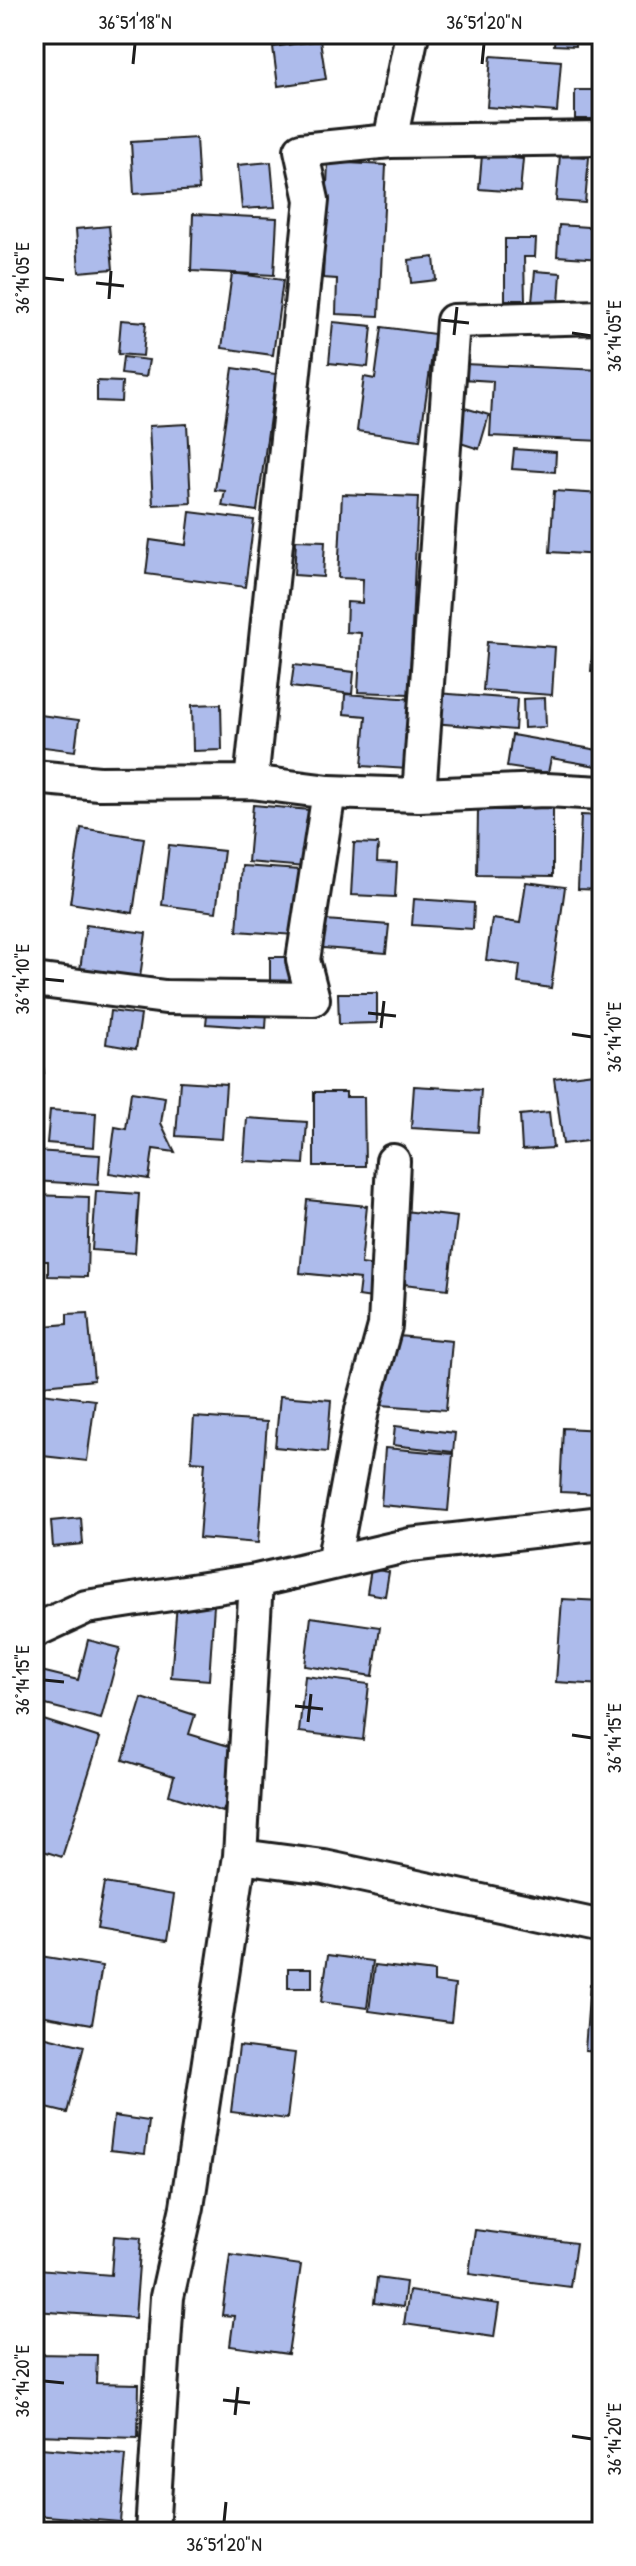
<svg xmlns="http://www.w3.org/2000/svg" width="636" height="2566" viewBox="0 0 636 2566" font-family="'Patrick Hand',sans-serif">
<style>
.building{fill:#adbbeb;stroke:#1c1c1c;stroke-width:2}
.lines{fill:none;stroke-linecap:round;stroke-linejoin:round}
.minor-casing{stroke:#1c1c1c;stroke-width:38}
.minor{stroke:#fff;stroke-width:32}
.ticks{fill:none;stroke:#1c1c1c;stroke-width:3}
.neatline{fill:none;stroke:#1c1c1c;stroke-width:3}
.ticks-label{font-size:20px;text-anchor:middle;fill:#1c1c1c}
</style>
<rect width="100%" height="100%" fill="#fff"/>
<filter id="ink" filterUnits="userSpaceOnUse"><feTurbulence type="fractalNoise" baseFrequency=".0125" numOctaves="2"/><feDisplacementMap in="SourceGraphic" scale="16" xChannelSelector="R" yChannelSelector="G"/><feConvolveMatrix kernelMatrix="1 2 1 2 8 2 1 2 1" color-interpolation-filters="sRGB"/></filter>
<g filter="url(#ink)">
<!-- building -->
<path class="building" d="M555,34H575V46L554,45Z
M320,40L326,79L278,86L273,47Z
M491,56L561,61L557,112L487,107Z
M575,90H599V119H575Z
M196,138L199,190L134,194L131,142Z
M482,155L523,159L520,192L479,189Z
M560,155L589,157L585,203L556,201Z
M271,162L275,207L242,209L238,165Z
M328,162L386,165L379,316L336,314L337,279L323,278Z
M193,214L277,218L274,275L191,271Z
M559,225L602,228V259L557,256Z
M109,226L113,269L79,272L76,229Z
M505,239H536L535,257H524L525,300H505Z
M434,257L436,280L411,283L409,260Z
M535,271L561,273L559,304L532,302Z
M232,273L283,280L273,355L222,348Z
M121,320L146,322L143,356L118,354Z
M333,322L372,326L368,367L329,363Z
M382,327L435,334L420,440L357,431L364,377L375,379Z
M123,357L149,360L146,377L121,374Z
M464,364L602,370V441L490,436L493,381L462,379Z
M233,368L276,374L257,511L222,506L225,491L215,490Z
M97,381L122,382L121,402L97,401Z
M458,406L489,415L479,449L448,439Z
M187,424L191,503L153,505L149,426Z
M514,449L556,452L555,472L512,469Z
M554,491L602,494V555L550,552Z
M342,494L418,497L409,694L358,692L361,633L346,632L347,602L362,603L363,579L338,578Z
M190,512L254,520L245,587L146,574L150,540L186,545Z
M296,540L325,541L323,577L294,575Z
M597,595L602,596V671H591Z
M487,642L555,647L552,695L483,690Z
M294,665L354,672L352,694L291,687Z
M436,693L517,699L515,730L433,723Z
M345,694L413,699L408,769L362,766L366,716L344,714Z
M545,698L546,727L524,728L523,699Z
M221,704L222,750L193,751L192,705Z
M40,715L79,720L75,751L36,746Z
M602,727V767L551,758L548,773L507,767L512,735L598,750Z
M253,805L310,810L305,867L248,862Z
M511,805H553V876L477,875L478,810H511Z
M581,815L602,816V890L578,889Z
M81,828L144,838L133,913L70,903Z
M354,843L378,844L377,862L397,863L395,897L351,895Z
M169,845L224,851L216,912L162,905Z
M242,866L300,870L295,935L237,931Z
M526,882L565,887L551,988L518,983L520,965L486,960L492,919L520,923Z
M414,899L474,903L473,929L412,925Z
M313,919L389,925L386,953L311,947Z
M86,925L146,933L140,978L80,970Z
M270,957H292V984H270Z
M338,993H377V1023L339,1024Z
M208,1006L267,1011L266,1028L206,1024Z
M110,1011L141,1015L136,1049L106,1044Z
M34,1033H38L44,1073L34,1074Z
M602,1072V1139L563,1144L554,1078Z
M180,1081L226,1084L222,1139L176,1136Z
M414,1086L481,1090L478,1132L411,1128Z
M131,1092L165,1097L161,1123L175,1152L153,1149L149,1179L109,1173L115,1127L126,1129Z
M314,1092H346V1097H364L365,1166H314Z
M50,1110L96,1113L94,1147L47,1143Z
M549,1112L553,1148L522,1150L520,1115Z
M247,1118L307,1122L304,1164L244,1161Z
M34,1151L100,1155L98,1185L34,1181Z
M96,1191L139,1194L135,1253L92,1250Z
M34,1195L89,1197L87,1277L48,1276V1261H34Z
M307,1200L367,1206L361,1264L376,1266L372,1298L358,1296L360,1279L300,1273Z
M404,1211L457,1217L448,1289L395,1283Z
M88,1313L94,1380L34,1386V1327L67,1324V1314Z
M387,1335L452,1341L446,1410L381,1405Z
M34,1392L95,1400L87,1461L34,1455Z
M280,1396L331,1400L327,1452L275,1447Z
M194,1417L267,1422L258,1543L199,1538L205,1462L191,1461Z
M395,1426L455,1433L453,1452L393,1445Z
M563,1428L602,1430V1494L560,1492Z
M385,1448L453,1454L448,1511L381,1505Z
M81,1518L83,1544L53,1547L51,1521Z
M371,1569L389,1572L385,1596L367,1593Z
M562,1599L602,1601V1685L556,1682Z
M177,1603L214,1605L209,1680L171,1677Z
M311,1617L380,1627L373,1676L305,1666Z
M88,1640L120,1648L101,1719L34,1702L41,1671L78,1680Z
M305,1676L369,1684L363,1740L299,1732Z
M142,1698L195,1715L189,1734L242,1750L223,1812L169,1795L174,1776L123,1760Z
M34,1717L100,1738L62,1857L34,1848Z
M104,1883L174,1895L167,1941L96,1929Z
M328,1955L373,1961L367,2008L321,2002Z
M40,1956L102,1966L92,2024L34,2014V1990Z
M375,1965L434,1972V1982L455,1985L451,2022L369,2011Z
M288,1968H312V1988H288Z
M590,1984L602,1985V2051L585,2050Z
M34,2034L84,2046L67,2113L34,2105Z
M239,2046L295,2053L287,2119L231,2112Z
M114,2116L149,2121L145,2154L110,2150Z
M475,2230L576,2243L570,2287L469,2274Z
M114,2236L141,2238L135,2318L35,2311L38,2269L111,2275Z
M230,2255L301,2265L288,2354L230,2346L234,2316L222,2315Z
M377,2278L406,2282L403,2307L374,2303Z
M409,2291L499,2304L494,2337L404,2324Z
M34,2354L97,2355L96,2383L139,2384L138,2438L34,2435Z
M40,2448L126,2455L120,2522L35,2515Z"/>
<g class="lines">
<!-- minor casing -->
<g class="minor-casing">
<path id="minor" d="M390,141L412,34
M34,777L99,783L251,782L329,792L419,795L546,790L602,793
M251,782L312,200L301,150L390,141L602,138
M419,795L453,321L602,317
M34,980L165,997L313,999L303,960L329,792
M333,1563L362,1410L385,1326L393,1161
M34,1631L86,1607L256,1581L410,1545L602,1523
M240,1856L324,1867L602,1927
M152,2532L167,2297L187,2207L240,1856L256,1581"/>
</g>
<!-- minor -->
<use href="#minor" class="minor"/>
</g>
</g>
<!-- ticks -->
<path class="ticks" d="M133,64L135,44M482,64L484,44M44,278L64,280M96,283L124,286M109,299L111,271M441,320L469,323M572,333L592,336M454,335L457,307M44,979L64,981M368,1013L396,1016M381,1028L384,1001M572,1034L592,1037M44,1680L64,1682M295,1706L323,1709M308,1722L311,1694M572,1735L592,1738M44,2381L64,2383M223,2400L250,2403M235,2415L238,2387M572,2436L592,2439M224,2522L226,2502"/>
<!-- margin -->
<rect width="636" height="2566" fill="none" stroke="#fff" stroke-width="88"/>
<rect x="44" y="44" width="548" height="2478" class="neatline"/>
<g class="ticks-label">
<text x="135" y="29">36°51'18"N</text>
<text x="484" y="29">36°51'20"N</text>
<text transform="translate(22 278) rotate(-90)" y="7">36°14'05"E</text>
<text transform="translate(614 336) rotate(-90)" y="7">36°14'05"E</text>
<text transform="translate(22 979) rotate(-90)" y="7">36°14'10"E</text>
<text transform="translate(614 1037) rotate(-90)" y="7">36°14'10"E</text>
<text transform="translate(22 1680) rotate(-90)" y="7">36°14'15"E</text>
<text transform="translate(614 1738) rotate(-90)" y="7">36°14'15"E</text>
<text transform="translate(22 2381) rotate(-90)" y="7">36°14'20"E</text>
<text transform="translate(614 2439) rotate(-90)" y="7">36°14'20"E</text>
<text x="224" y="2551">36°51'20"N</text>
</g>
</svg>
